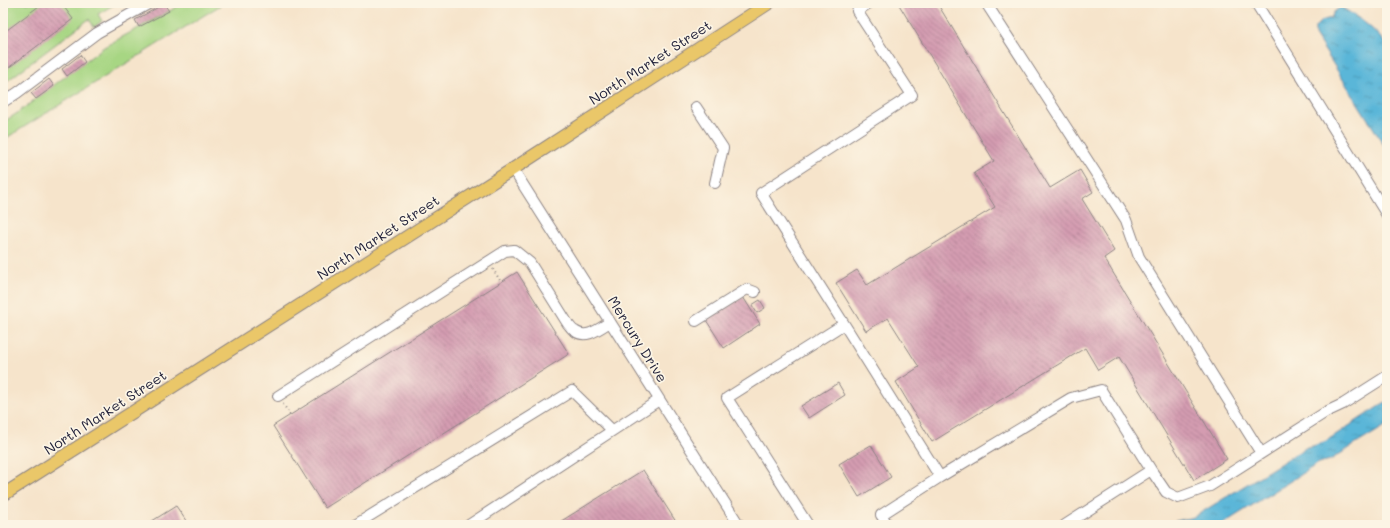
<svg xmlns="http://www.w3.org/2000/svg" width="1390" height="528" viewBox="0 0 1390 528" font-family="Mali,sans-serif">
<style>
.green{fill:#a7d683;stroke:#647c5f}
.water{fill:url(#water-ripples);stroke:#3e6c8a}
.building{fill:url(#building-back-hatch)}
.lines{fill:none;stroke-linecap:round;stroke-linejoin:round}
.minor-casing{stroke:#8c8383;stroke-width:12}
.major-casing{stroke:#8c8383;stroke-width:14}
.path{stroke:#8c8383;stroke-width:2;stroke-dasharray:1 3;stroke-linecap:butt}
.minor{stroke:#fff;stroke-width:10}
.major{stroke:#eac769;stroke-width:12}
.labels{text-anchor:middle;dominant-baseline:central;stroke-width:3.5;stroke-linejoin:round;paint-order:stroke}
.street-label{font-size:14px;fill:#22223b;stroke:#fcf5e5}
</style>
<defs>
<pattern id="water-ripples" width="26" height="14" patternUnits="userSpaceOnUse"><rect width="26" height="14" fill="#5ab6d8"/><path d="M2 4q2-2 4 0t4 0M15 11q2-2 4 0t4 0" fill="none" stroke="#4a94b0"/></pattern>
<pattern id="building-back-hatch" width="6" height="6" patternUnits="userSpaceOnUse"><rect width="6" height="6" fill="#d49cb1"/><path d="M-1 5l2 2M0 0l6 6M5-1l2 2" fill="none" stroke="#ac7f91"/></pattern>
</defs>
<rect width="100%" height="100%" fill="#fcf5e5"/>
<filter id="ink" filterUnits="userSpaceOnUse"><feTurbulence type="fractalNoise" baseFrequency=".025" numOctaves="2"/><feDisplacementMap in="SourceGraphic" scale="8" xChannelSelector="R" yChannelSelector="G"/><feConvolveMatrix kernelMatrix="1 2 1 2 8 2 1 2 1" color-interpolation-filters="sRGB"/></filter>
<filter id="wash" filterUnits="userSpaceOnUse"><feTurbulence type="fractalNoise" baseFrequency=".012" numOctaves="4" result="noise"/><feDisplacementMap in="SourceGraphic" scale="16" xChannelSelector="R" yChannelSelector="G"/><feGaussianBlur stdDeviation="0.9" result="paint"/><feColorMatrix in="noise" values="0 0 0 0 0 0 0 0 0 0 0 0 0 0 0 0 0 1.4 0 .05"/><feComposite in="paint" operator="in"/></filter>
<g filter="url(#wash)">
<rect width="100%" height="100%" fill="#f6e4cb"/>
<!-- green -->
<path class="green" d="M11,3H117L98,14L102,21L94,27L89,19L3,84V10Z
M184,3H224L3,140V122L16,114L104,47Z"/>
<!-- water -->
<path class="water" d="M1341,7C1359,18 1375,28 1387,46V150L1315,35V27L1321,21L1331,18L1334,12Z
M1387,401V425L1330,460L1319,463L1221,525H1158L1194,517L1307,447L1313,446L1326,441Z"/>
<g id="blocks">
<!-- building -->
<path class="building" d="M43,3H61L73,19L3,72V33Z
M898,3H937L1050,188L1080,170L1093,192L1082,199L1114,251L1104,258L1227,459L1194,480L1119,357L1098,370L1085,348L932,442L896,382L919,367L888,318L866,331L836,283L857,270L867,285L995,207L974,173L994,161Z
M164,4L169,11L139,27L135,20Z
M80,55L85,62L67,76L62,69Z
M49,79L54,86L36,99L31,93Z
M517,272L569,354L325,508L273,426Z
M743,297L760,324L724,348L706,320Z
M760,300L765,308L757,313L752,305Z
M838,383L845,395L809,418L801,406Z
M871,445L891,477L859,497L839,464Z
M643,470L678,525H555Z
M176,506L189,525H151L149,523Z"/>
</g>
</g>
<g filter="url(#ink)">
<use href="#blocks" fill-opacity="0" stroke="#8c8383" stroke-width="1"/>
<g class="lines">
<!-- minor casing -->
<g class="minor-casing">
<path id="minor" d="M986,3L1126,220L1139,257L1261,453
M1256,3L1387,215
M3,102L17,93L97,33L150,3
M696,107L723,148L715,183
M513,169L739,525
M696,321L747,289L755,292
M844,324L940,477L1071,398L1101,390L1151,470
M278,396L505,251L514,250L530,263L568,324C570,326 572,330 575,331C586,340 600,328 610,322
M355,525L572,391L612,430
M469,525L659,400
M808,525L727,398L844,324L761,193L912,95L857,11L869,3
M888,525L881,515L940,477
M1065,525L1151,470L1166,492L1178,498L1210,486L1326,412L1343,404L1387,376"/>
</g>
<!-- major casing -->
<g class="major-casing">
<path id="major" d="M3,495L513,169L769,3"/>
</g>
<!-- path -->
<path class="path" d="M493,269L501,282
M283,404L290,415"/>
<!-- minor -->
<use href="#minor" class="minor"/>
<!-- major -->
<use href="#major" class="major"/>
</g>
</g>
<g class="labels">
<!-- street labels -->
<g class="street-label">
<text transform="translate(650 62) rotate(-33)">North Market Street</text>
<text transform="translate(378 237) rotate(-33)">North Market Street</text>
<text transform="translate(638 339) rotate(58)">Mercury Drive</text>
<text transform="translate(105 412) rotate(-33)">North Market Street</text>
</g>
</g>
<!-- margin -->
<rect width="1390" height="528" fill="none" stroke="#fcf5e5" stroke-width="16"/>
</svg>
